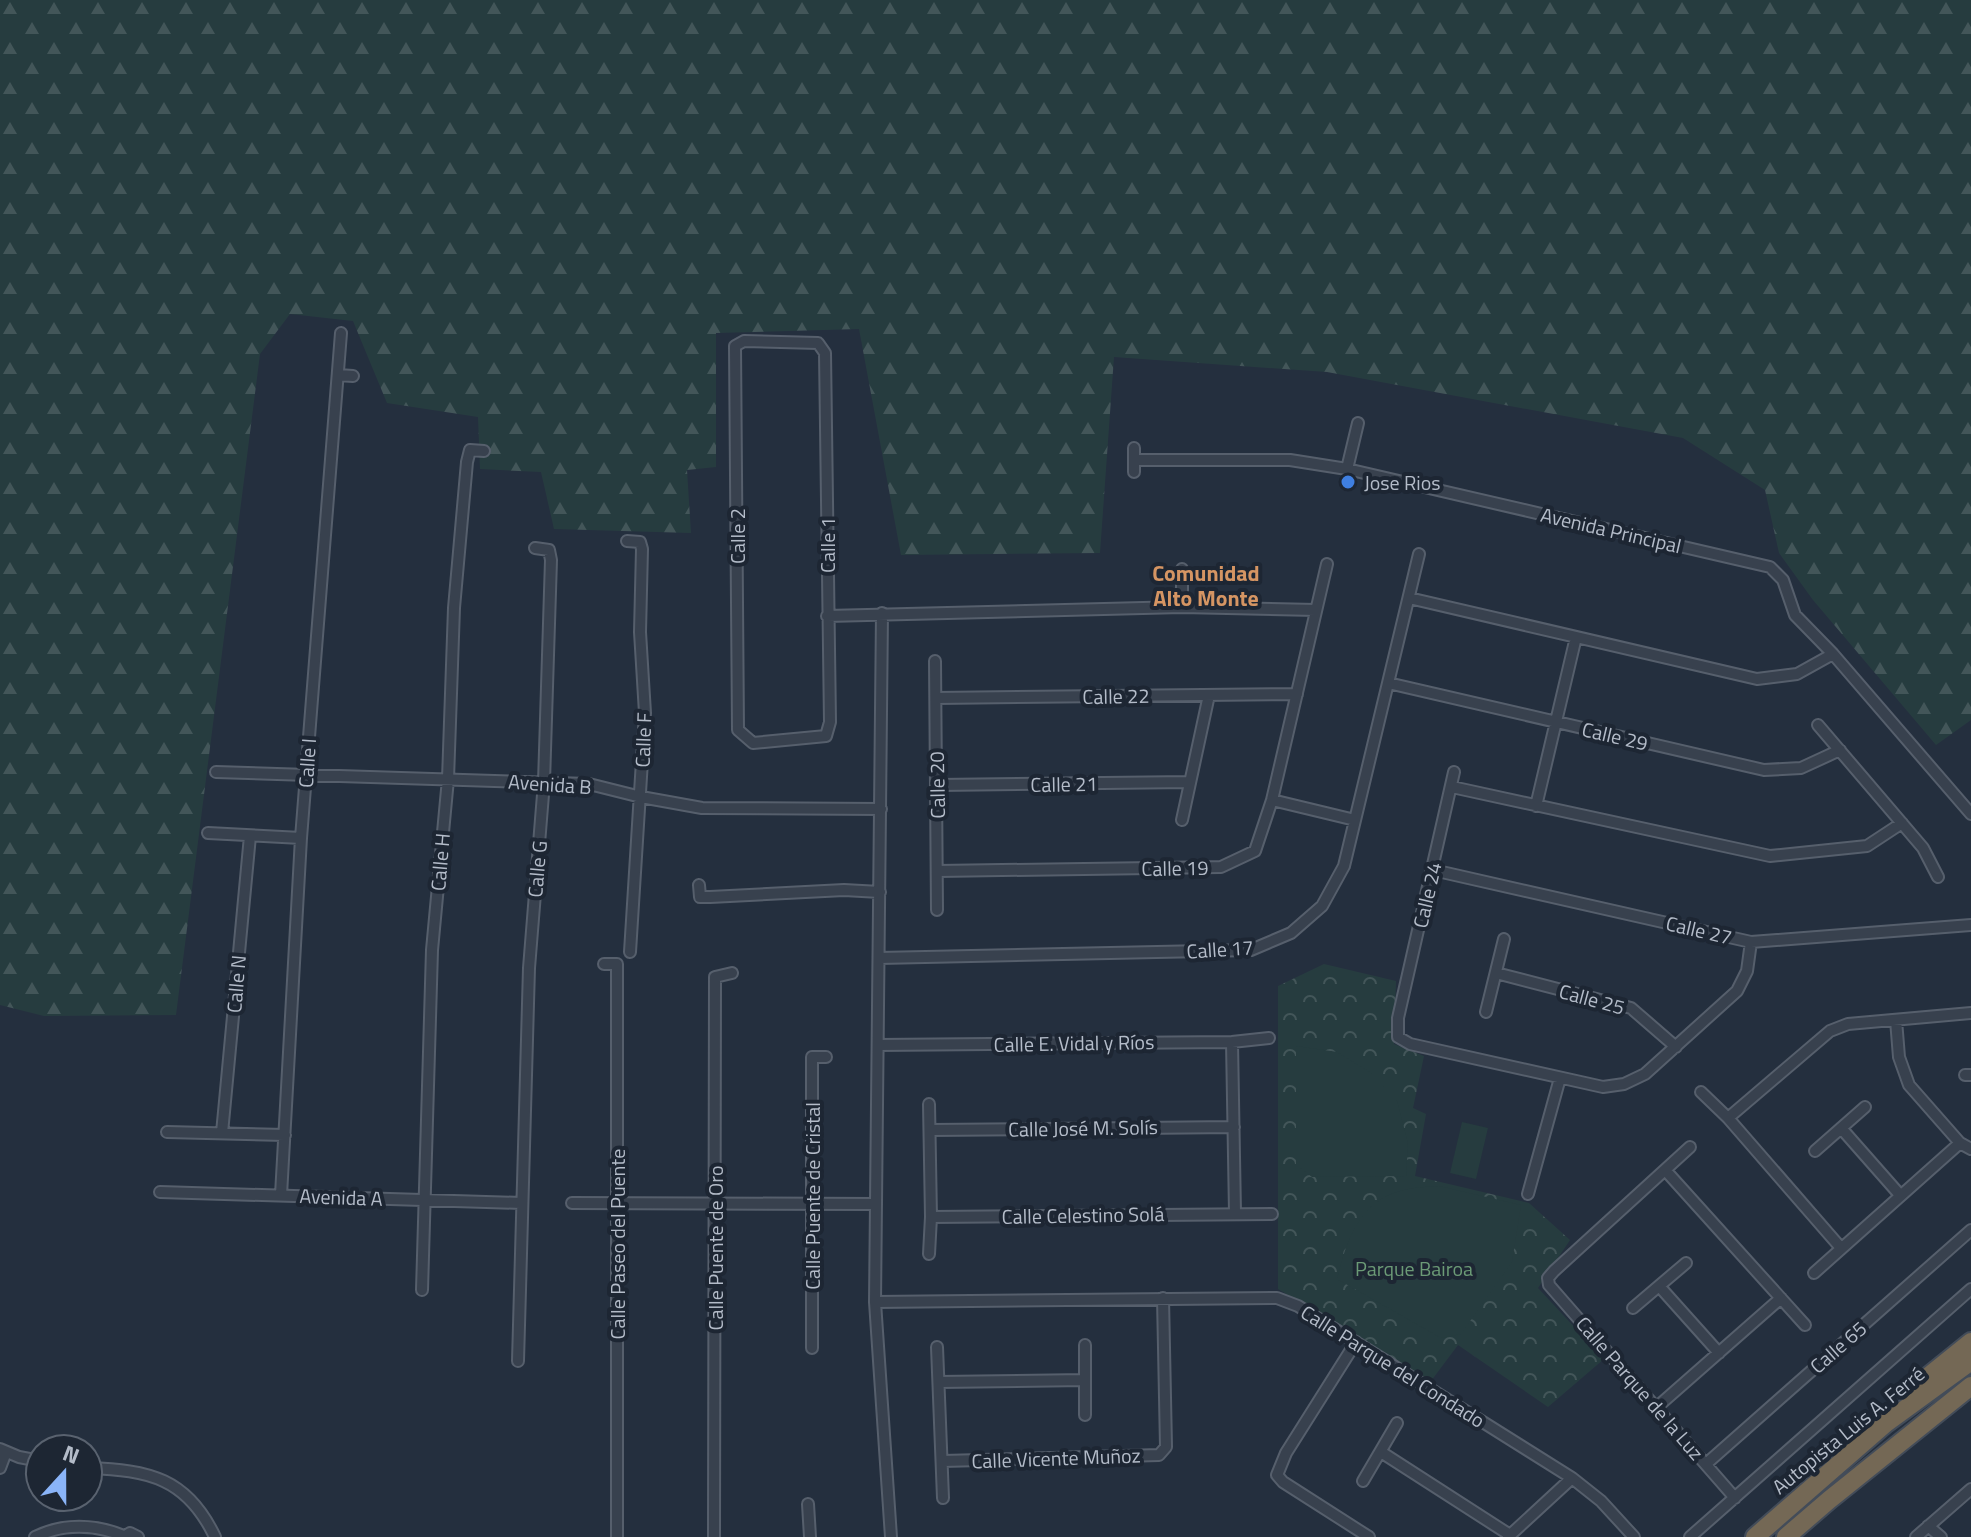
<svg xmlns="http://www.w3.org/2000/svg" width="1971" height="1537" viewBox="0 0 1971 1537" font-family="'Titillium Web',sans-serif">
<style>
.forest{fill:url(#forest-firs)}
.park{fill:url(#park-crowns)}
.garden{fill:#263c3f}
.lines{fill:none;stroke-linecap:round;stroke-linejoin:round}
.street-casing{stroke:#565f6c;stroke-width:14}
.highway-casing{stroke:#434c59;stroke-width:22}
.street{stroke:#38414e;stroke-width:10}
.highway{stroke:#746855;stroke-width:18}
.shop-dot{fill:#3f7fe0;stroke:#1d2633;stroke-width:3}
.labels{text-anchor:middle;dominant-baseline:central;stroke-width:8;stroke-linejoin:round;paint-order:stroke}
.poi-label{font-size:20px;fill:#b4bcc9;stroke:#1d2633;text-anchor:start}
.street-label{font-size:20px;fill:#b4bcc9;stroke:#1d2633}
.park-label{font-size:20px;fill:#6b9a76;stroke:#1d2633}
.neighbourhood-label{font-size:22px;font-weight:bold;fill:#d59563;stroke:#1d2633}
</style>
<defs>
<pattern id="forest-firs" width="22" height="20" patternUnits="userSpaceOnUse" patternTransform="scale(2)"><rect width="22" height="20" fill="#263c3f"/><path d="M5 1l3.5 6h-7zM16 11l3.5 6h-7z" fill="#435659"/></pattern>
<pattern id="park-crowns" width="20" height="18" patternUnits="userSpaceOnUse" patternTransform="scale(2)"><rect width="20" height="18" fill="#263c3f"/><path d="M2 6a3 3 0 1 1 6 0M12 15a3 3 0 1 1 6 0" fill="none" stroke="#435659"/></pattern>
</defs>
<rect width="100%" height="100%" fill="#242f3e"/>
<!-- forest -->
<path class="forest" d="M0,0H1971V720L1936,745L1813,600L1779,553L1765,490L1683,438L1327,372L1114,357L1100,553L901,555L859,329L716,333V467L687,470L691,533L554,529L541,472L480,469L478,417L387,403L353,321L290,314L260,354L176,1015L44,1016L0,1005Z"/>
<!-- park -->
<path class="park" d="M1324,964L1396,981L1394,1044L1424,1056L1413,1108L1426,1114L1415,1176L1529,1203L1570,1240L1538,1288L1604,1359L1548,1407L1458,1345L1431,1381L1278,1289V986Z"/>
<!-- garden -->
<path class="garden" d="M1296,1046L1337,1052L1371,1073L1397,1101L1408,1143L1406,1176L1312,1177L1296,1165Z
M1462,1122L1488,1128L1476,1179L1450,1173Z
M1439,1186L1521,1205L1512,1262L1461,1334L1441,1338L1337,1279C1346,1242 1359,1202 1400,1191C1413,1187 1426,1187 1439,1186Z"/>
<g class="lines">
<!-- street casing -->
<g class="street-casing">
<path id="street" d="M744,341L818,343L825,353L830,722L826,736L753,743L738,730L735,346Z
M338,375L353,376
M1134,460H1290L1347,469L1770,567L1783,580L1795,615L1833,654L1971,814
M1347,469L1358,423
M1134,472V448
M627,541L640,542L642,549L640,632L645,713L630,952
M1182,569V607
M1409,598L1757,679L1797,674L1833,654
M882,613L875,1302L891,1537
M827,616L1182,607L1316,610
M935,661L937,910
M1388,683L1764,770L1801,768L1840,750
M936,698L1297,694
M1818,725L1923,848L1938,877
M216,772L589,784L641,797L702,808L881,809
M1454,772L1398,1018V1037L1410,1044L1603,1087L1624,1084L1645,1074L1737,991L1747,971L1751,942
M938,785L1190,782
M1452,787L1770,856L1867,846L1902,823
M1272,800L1355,820
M1536,806L1576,637
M1182,820L1209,695
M208,833L301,838
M1433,870L1751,942L1971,925
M938,871L1221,867L1255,851L1272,800L1327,564
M699,885L700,897H710L844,890L880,892
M879,958L1251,950L1291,933L1322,906L1344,866L1419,554
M604,964H617V1537
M1496,973L1631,1008L1676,1047
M1486,1012L1504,939
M1896,1020L1899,1057L1909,1085L1960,1143L1971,1149
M1232,1042L1235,1213
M878,1045L1232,1042L1269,1038
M1965,1075H1971
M1701,1092L1728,1118L1841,1248
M929,1104L931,1217L929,1254
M1728,1118L1830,1031L1848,1024L1971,1013
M1841,1128L1900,1195
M931,1130L1234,1127
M167,1132L285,1135
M222,1133L250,836
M1690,1147L1554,1271L1548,1278L1549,1285L1735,1498
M1815,1151L1865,1107
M1666,1171L1805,1325
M160,1192L521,1203
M1528,1194L1560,1078
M281,1195L301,838L341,333
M572,1203L876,1204
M931,1217L1272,1214
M1814,1273L1960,1143
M1659,1286L1719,1353
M422,1290L432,950L448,779L454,608L467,462L470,450L484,451
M875,1302L1277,1298L1298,1306L1572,1478L1601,1501L1634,1537
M1633,1308L1686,1263
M1356,1342L1286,1453L1277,1475L1283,1482L1369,1537
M1085,1345V1415
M937,1347L943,1498
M812,1348V1057H826
M518,1361L529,968L544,782L551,560L549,550L535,548
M939,1382L1085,1380
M1657,1407L1781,1298
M0,1449L19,1457L40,1461
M1381,1452L1510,1535
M943,1461L1159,1455L1166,1447L1163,1298
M1706,1464L1971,1230
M0,1468L6,1452
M88,1468C149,1470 187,1478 215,1537
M1363,1481L1397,1423
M808,1504L810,1537
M1928,1526L1941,1537
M35,1537C63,1523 95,1524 124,1536
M124,1537L130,1533L138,1537
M714,1537L715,977L732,973
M1508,1537L1572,1478
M1690,1537L1971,1289
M1916,1537L1971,1489"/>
</g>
<!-- highway casing -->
<g class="highway-casing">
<path id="highway" d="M1914,1388L1971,1342
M1755,1537L1886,1423L1971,1361
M1786,1537L1829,1500L1971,1386"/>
</g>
<!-- street -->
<use href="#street" class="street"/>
<!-- highway -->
<use href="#highway" class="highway"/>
</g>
<!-- markers -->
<circle class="shop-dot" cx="1348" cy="482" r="8"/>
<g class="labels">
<!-- poi labels -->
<g class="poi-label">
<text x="1364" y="482">Jose Rios</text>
</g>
<!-- street labels -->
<g class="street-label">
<text transform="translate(1611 530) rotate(13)">Avenida Principal</text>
<text transform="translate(737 536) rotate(-90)">Calle 2</text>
<text transform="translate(827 545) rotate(-90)">Calle 1</text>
<text transform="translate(1116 696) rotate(-1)">Calle 22</text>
<text transform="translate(1615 736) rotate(13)">Calle 29</text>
<text transform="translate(643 740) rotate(-88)">Calle F</text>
<text transform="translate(307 763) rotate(-86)">Calle I</text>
<text transform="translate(550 784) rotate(4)">Avenida B</text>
<text transform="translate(1064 784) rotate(-1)">Calle 21</text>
<text transform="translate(937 785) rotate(-91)">Calle 20</text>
<text transform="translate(440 862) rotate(-85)">Calle H</text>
<text transform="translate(1175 868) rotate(-1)">Calle 19</text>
<text transform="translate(537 869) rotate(-85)">Calle G</text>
<text transform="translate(1427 895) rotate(-77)">Calle 24</text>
<text transform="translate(1699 930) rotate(13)">Calle 27</text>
<text transform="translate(1220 949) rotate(-4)">Calle 17</text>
<text transform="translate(236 984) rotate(-85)">Calle N</text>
<text transform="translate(1592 999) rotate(15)">Calle 25</text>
<text transform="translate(1074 1043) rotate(-1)">Calle E. Vidal y Ríos</text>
<text transform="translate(1083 1128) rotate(-1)">Calle José M. Solís</text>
<text transform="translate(812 1196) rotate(-90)">Calle Puente de Cristal</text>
<text transform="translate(341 1197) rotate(2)">Avenida A</text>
<text transform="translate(1083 1215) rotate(-1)">Calle Celestino Solá</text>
<text transform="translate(617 1244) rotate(-90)">Calle Paseo del Puente</text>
<text transform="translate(715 1248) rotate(-90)">Calle Puente de Oro</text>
<text transform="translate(1838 1347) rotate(-41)">Calle 65</text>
<text transform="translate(1393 1366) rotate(32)">Calle Parque del Condado</text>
<text transform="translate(1640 1388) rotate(49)">Calle Parque de la Luz</text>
<text transform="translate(1848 1430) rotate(-39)">Autopista Luis A. Ferré</text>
<text transform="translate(1056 1458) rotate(-2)">Calle Vicente Muñoz</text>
</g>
<!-- park labels -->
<g class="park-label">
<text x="1414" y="1268">Parque Bairoa</text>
</g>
<!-- neighbourhood labels -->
<g class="neighbourhood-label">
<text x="1206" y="573">Comunidad<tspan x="1206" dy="25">Alto Monte</tspan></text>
</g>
</g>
<!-- north arrow -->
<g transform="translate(64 1473) rotate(21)"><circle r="38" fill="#1d2633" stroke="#59626f" stroke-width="2"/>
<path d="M0-6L14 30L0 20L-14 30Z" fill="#8ab4f8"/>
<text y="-12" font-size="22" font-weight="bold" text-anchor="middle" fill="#b4bcc9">N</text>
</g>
</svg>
